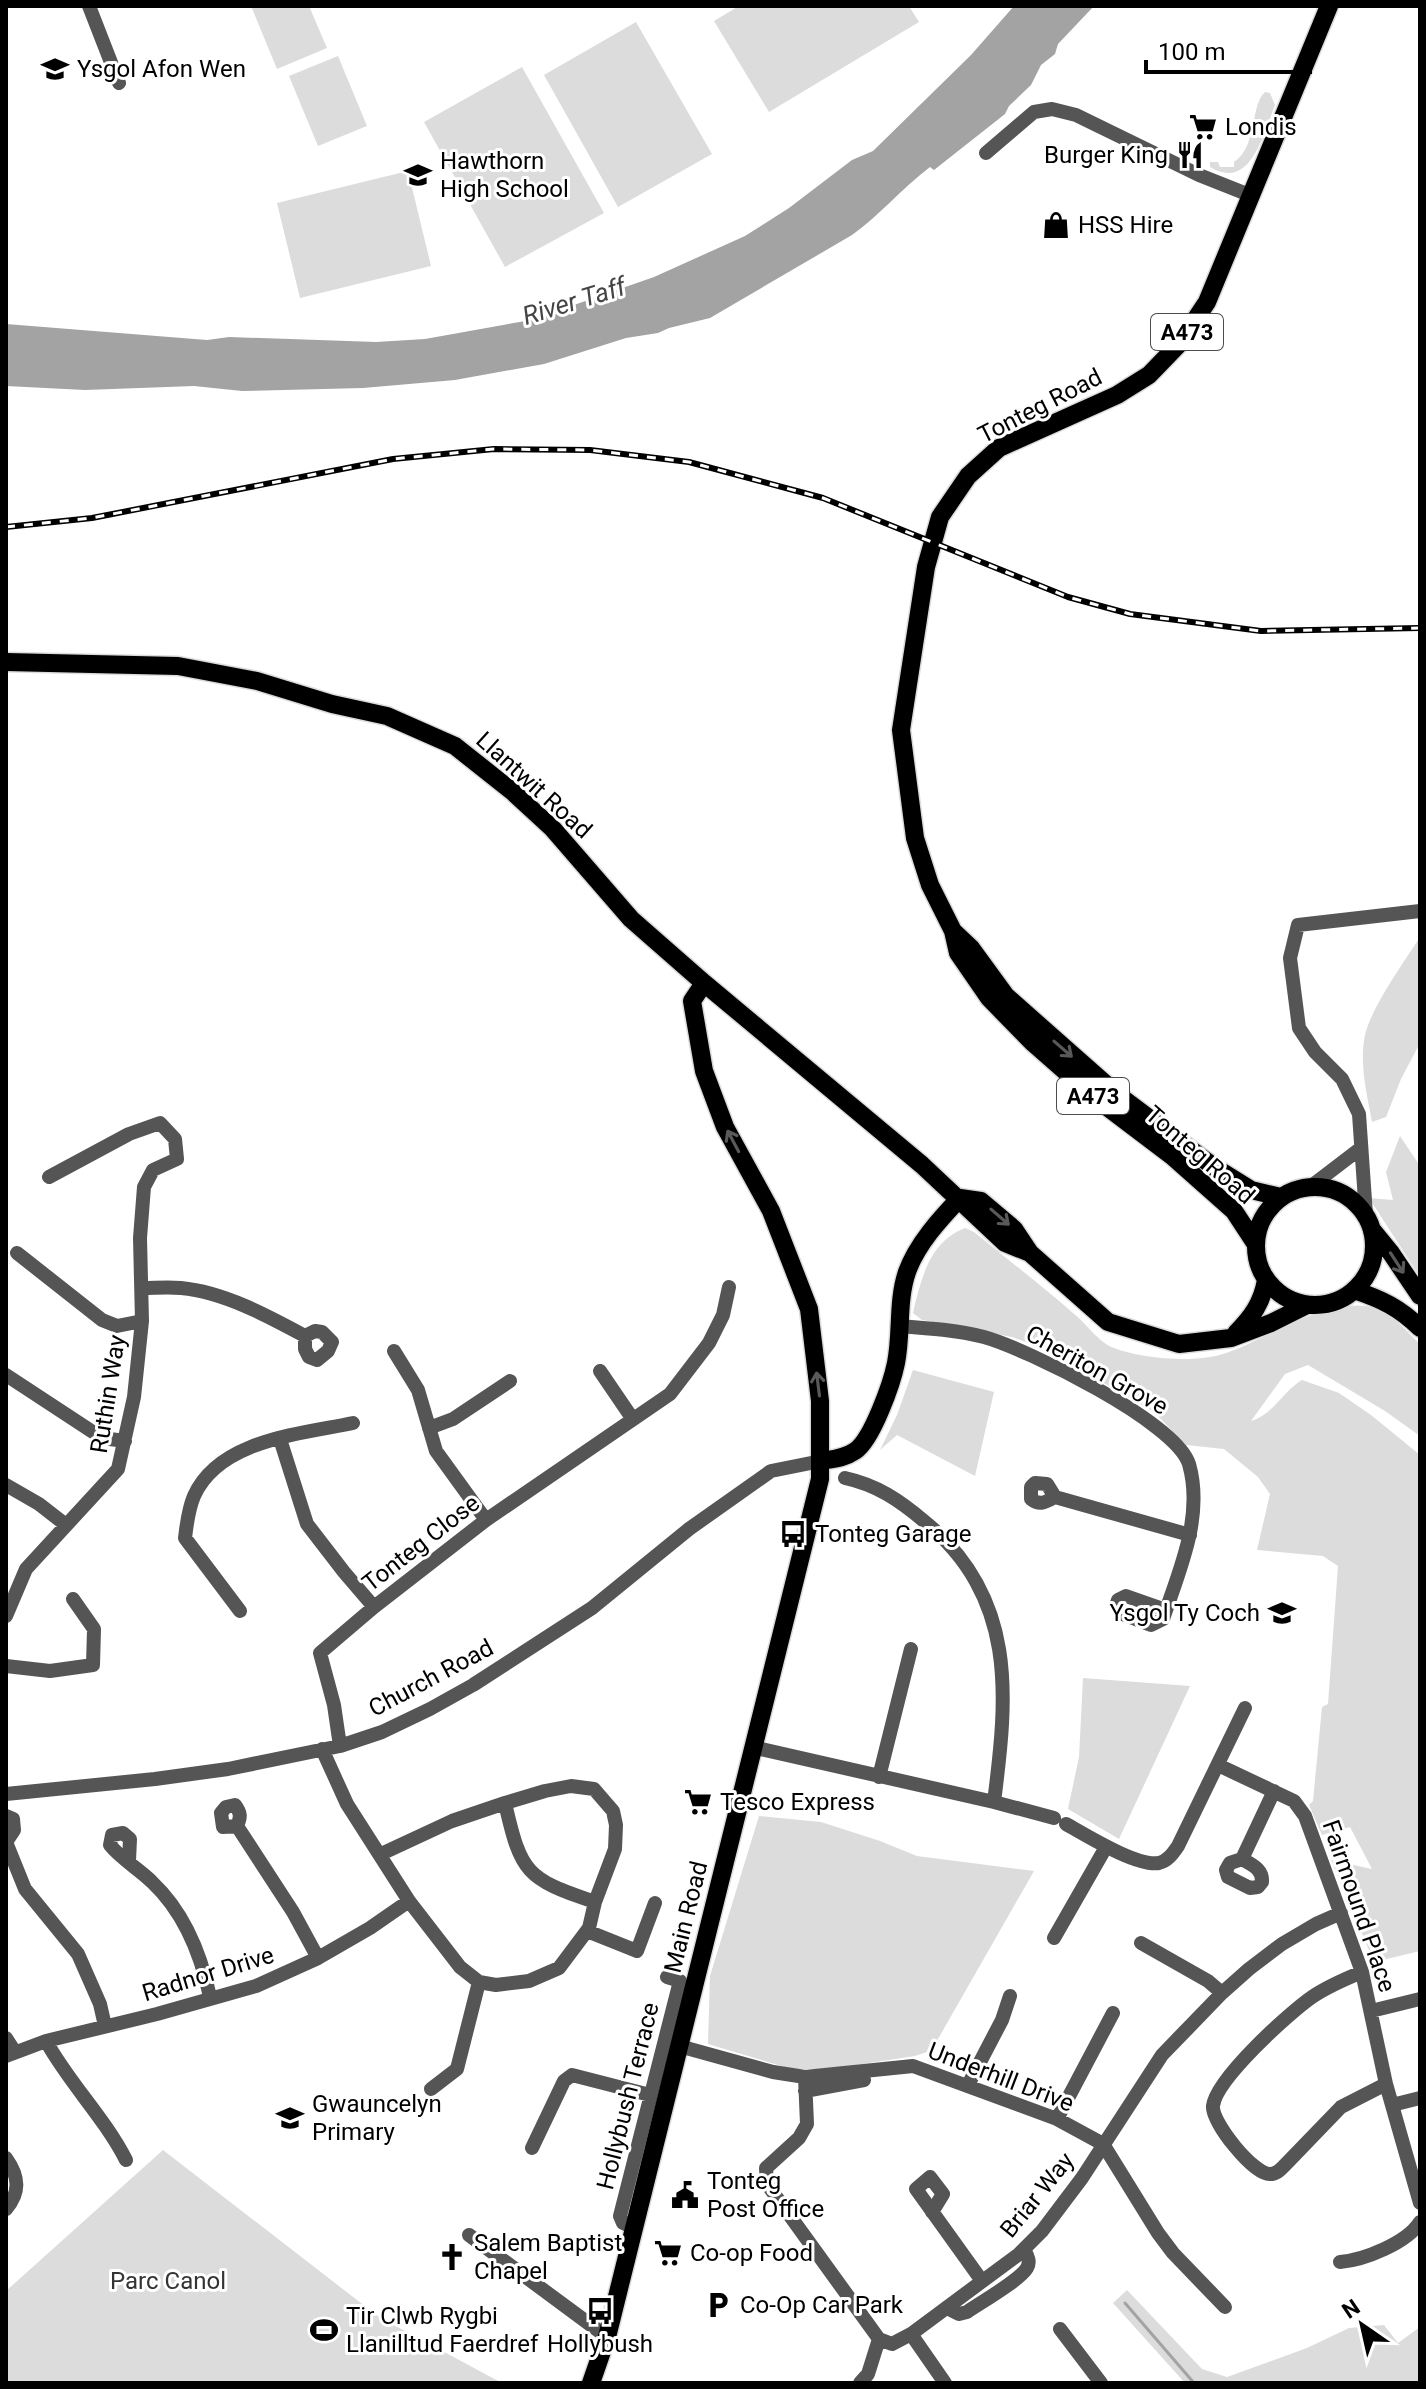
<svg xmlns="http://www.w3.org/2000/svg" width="1426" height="2389" viewBox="0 0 1426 2389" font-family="Roboto,sans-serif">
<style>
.green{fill:#dcdcdc}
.water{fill:#a3a3a3}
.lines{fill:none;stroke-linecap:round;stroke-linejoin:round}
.stream{stroke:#a3a3a3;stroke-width:3}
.major-casing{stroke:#dbdbdb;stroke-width:21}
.minor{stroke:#555;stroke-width:14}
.major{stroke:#000;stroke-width:18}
.rail-casing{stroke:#000;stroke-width:6}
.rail{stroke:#fff;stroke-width:3;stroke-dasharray:9;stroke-linecap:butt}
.oneway{stroke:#595959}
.labels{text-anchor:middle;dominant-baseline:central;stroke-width:6;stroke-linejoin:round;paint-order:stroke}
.shield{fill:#fff;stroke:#4c4c4c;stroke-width:2}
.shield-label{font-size:22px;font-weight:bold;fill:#000}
.poi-label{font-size:24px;fill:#000;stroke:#fff;text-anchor:start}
.street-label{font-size:24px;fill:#000;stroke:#fff}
.park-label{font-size:24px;fill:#333;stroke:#fff}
.water-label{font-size:26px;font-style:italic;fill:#444;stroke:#fff}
</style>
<rect width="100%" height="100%" fill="#fff"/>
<!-- green -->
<path class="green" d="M251,6H309L327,48L277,69Z
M739,6H909L919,22L769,112L714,21Z
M636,22L712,154L618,207L544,75Z
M338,56L367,126L318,146L289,76Z
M522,67L604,213L505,267L424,122Z
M1265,92L1270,93L1275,105C1264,132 1251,192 1210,167V162H1218L1220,167H1234V162C1258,146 1250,105 1265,92Z
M408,171L431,266L300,298L277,203Z
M1420,937V1043L1401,1079L1386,1117L1372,1122C1367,1094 1359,1064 1365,1035C1371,1008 1404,962 1420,937Z
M1400,1136L1420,1166V1277L1369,1198L1393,1200L1386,1172Z
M965,1228L974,1232C1007,1259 1041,1285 1073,1313C1086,1323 1099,1343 1114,1348C1142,1359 1195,1363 1223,1354C1265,1341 1333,1292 1378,1309C1394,1316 1407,1332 1420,1344V1436L1385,1411L1308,1365L1285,1374L1251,1421C1273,1415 1283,1391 1302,1380L1339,1393L1371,1415L1420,1455V1951L1374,1962L1331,1860L1372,1869L1350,1827L1322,1835L1309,1805L1313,1801L1322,1707L1328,1704L1338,1566L1323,1556L1257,1550L1270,1494L1258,1477L1224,1449L1186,1445L1154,1412L1045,1349L1012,1337L922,1320L913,1313C921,1279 929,1242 965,1228Z
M913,1370L994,1392L975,1476L897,1435L880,1450L897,1415Z
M1083,1678L1190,1686L1119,1839L1068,1809L1079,1757Z
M759,1816L821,1822L880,1841L917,1856L1034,1871L938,2039L927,2052L915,2056L830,2069H791L708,2044L710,1976Z
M163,2150L379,2317L502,2383H6V2291Z
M1127,2290L1202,2369L1227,2377L1307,2348L1349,2328L1384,2325L1398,2343L1420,2327V2383H1185L1113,2303Z"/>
<!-- water -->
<path class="water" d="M1014,6H1094L1058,44L1055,54L1041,65L1031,85L1009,106L1005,114L934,170L930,167C902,188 880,215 852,235L710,318L669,328L658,333L626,338L544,364L455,380L363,388L242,391L194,386L85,390L6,386V324L207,340L229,337L376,342L425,339L531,320L654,277L745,236L789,208L852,160L873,151L971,55Z"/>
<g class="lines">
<!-- stream -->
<path class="stream" d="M1125,2303L1194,2383"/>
<!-- major casing -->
<g class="major-casing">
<path id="major" d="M6,662L178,666L257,681L332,704L387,716L455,746L513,792L553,829L631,919L704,983L922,1165L1005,1243L1030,1253
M953,931L971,948L1006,996L1118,1095L1214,1167L1251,1190L1281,1197
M1256 1246a59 59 0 1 1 118 0a59 59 0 1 1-118 0Z
M960,1198L981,1201L1014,1229L1030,1253L1108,1322L1179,1344L1231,1338L1271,1323L1307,1305
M1373,1231L1391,1253L1420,1296
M1255,1243L1234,1211L1172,1156L1098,1100L1032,1042L989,998L958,953L953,931L930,885L915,838L901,730L926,567L940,517L968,476L999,448L1117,395L1149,375L1179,344L1207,302L1329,6
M1354,1290C1381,1299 1400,1308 1420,1328
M1236,1333C1252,1317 1262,1303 1266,1280
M821,1461C833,1459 845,1458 855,1451C872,1440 892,1383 896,1363C902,1333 897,1301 907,1272C917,1244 940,1219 960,1198
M591,2383L607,2337L820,1479V1401L809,1309L771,1211L725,1127L704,1071L692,1001L704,983"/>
</g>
<!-- minor -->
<path class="minor" d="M89,6L119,83
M986,153L1034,112L1052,109L1076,115L1199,175L1252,196
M1310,1187L1361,1148
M1366,1215L1359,1114L1342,1079L1315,1052L1299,1028L1290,958L1298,925L1420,911
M17,1253L102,1320L117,1326L142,1321
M142,1288C155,1288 168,1287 181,1288C224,1292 268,1316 305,1336L315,1331L322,1332L332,1342L328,1351L317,1360L309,1357L305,1349V1336
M899,1326C927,1328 957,1330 984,1337C1027,1349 1176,1422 1189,1464C1204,1517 1179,1571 1163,1619L1151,1625L1120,1613L1116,1606L1118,1600L1126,1596L1166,1610
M394,1351L418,1390L436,1451L486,1520
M600,1371L632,1418
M6,1375L102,1438L125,1441
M429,1428L453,1419L510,1381
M280,1439L307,1524L344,1572L374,1607
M845,1478C877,1485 899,1500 924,1521C1017,1597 1008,1694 994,1802
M6,1485L39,1504L66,1525
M1055,1497L1047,1484L1035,1483L1031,1487V1499C1040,1506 1046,1502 1055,1497L1190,1535
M240,1611L185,1538C187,1523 188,1510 194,1496C219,1440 300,1434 353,1423
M6,1616L26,1569L118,1469L134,1397L142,1321L140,1238L144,1187L153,1170L177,1159L175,1139L160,1123L129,1134L49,1177
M6,1666L50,1671L93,1665L94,1629L73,1599
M340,1746L334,1705L320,1653L374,1607L486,1520L670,1394L709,1343L723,1315L729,1287
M752,1747L994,1802L1054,1818
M322,1749L347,1804L409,1901L460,1967L479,1982L496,1985L529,1981L559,1968L589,1928L595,1902L615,1849L616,1825L613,1811L594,1789L571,1786L545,1791L505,1803L452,1821L381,1854
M1218,1765L1294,1801L1305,1816L1362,1972L1386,2084L1420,2203
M879,1777L911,1649
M6,1794L155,1779L228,1769L340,1746L382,1732L430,1709L473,1685L592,1608L689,1529L771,1471L821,1461
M505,1803C521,1873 526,1879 595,1902
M6,1816L13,1819L14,1830L6,1842
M1066,1824C1086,1835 1137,1867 1159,1863C1168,1861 1173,1853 1178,1846L1245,1708
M237,1826C241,1817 241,1813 235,1805L226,1807L221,1813L223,1827L237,1826L293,1912L318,1958
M6,1842L25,1889L78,1954L100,2004L105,2026
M1242,1859C1252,1865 1263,1869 1262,1882L1258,1887L1250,1888L1228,1877L1226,1870L1230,1863L1242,1859L1274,1791
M129,1861L130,1839L123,1833L112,1835L110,1845C121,1859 139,1869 152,1882C185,1913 201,1954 210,1997
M587,1931L637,1951L655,1903
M1054,1938L1106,1847
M1141,1943L1208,1981L1222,1993
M1362,1972C1345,1979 1328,1986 1312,1997C1289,2013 1216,2079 1213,2106C1211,2122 1254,2175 1270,2174C1277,2174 1281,2169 1285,2165L1341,2107L1386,2084
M1371,2011L1420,1999
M6,2038L15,2052
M46,2041C69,2083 104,2117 126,2160
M679,2046L773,2072L805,2077L913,2066L1057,2119L1103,2144L1158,2233L1173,2253L1225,2307
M6,2056L46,2041L157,2014L256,1986L318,1958L370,1928L409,1901
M805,2077L807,2124L799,2138L766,2168L767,2184L879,2339
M968,2085L1002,2020L1010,1996
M431,2089L457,2069L479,1982
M805,2091L864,2080
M1392,2105L1420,2098
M1057,2119L1113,2013
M532,2148L564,2081L572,2075L650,2095
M6,2158C19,2176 21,2192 6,2209
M932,2212L943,2194L930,2177L916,2189L982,2281
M634,2228L623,2223L620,2216L680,1981L667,1977
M469,2235L607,2337
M1340,2262C1364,2260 1407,2243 1420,2222
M947,2308L959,2314L967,2312C980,2303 1020,2280 1027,2268C1031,2261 1027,2255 1024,2249
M1060,2329L1101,2383
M911,2334L945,2383
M879,2339L892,2344L911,2334L1019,2254L1042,2231L1082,2178L1162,2055L1222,1993L1249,1969L1282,1944L1316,1924L1341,1913
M860,2383L868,2374L879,2339"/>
<!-- major -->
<use href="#major" class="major"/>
<!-- rail casing -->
<g class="rail-casing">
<path id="rail" d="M6,527L92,518L393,459L494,449L590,450L689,462L823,498L1068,597L1130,614L1261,631L1420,628"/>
</g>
<!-- rail -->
<use href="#rail" class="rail"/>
</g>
<!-- one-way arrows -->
<defs><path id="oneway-shaft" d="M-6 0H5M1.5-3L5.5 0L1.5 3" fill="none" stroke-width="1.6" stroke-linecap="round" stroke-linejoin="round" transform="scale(2)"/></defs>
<g class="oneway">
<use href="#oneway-shaft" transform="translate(1063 1049) rotate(41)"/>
<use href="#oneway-shaft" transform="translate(733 1141) rotate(-118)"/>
<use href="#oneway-shaft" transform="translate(1000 1217) rotate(41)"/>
<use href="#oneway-shaft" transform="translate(1397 1263) rotate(57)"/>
<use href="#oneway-shaft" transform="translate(818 1384) rotate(-97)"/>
</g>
<!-- icons -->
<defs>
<g id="school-bare" transform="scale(2.16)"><path d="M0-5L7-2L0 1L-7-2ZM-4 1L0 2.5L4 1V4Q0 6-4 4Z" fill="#000" stroke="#fff" stroke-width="2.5" paint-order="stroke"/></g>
<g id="supermarket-bare" transform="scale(2.16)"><path d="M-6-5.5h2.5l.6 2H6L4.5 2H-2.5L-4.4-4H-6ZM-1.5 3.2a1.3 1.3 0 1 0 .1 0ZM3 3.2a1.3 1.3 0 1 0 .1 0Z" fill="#000" stroke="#fff" stroke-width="2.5" paint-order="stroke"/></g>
<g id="restaurant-bare" transform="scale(2.16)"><path d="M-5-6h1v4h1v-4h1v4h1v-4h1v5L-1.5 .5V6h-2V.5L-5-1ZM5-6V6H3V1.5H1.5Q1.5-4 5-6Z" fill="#000" stroke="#fff" stroke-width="2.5" paint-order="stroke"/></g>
<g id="shop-bare" transform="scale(2.16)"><path d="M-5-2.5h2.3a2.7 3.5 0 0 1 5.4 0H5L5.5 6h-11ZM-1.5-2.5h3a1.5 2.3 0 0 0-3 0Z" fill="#000" stroke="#fff" stroke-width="2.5" paint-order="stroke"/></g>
<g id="bus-bare" transform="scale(2.16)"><path d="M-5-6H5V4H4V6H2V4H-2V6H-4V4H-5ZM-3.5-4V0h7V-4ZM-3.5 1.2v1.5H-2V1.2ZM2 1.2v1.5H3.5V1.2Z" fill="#000" stroke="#fff" stroke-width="2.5" paint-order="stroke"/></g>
<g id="civic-bare" transform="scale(2.16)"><path d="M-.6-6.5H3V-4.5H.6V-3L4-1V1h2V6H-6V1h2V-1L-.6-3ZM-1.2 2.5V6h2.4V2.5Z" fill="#000" stroke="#fff" stroke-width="2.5" paint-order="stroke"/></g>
<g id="church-bare" transform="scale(2.16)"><path d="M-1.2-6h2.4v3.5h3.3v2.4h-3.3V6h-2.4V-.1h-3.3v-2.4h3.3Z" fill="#000" stroke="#fff" stroke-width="2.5" paint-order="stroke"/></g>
<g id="parking-bare" transform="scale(2.16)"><path d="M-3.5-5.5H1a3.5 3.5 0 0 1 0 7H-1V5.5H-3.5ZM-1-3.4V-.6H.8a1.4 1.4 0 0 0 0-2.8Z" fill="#000" stroke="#fff" stroke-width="2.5" paint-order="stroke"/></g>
<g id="stadium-bare" transform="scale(2.16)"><path d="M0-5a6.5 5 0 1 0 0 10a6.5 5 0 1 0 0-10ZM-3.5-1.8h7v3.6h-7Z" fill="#000" stroke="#fff" stroke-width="2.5" paint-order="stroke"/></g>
</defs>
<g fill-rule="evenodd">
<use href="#school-bare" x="55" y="69"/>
<use href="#supermarket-bare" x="1203" y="127"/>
<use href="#restaurant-bare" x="1190" y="155"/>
<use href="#school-bare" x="418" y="175"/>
<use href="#shop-bare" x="1056" y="225"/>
<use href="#bus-bare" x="793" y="1534"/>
<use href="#school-bare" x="1282" y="1613"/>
<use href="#supermarket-bare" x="698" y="1802"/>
<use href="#school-bare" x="290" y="2118"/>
<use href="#civic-bare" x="685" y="2195"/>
<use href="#supermarket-bare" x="668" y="2253"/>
<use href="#church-bare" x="452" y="2257"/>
<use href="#parking-bare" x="718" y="2305"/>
<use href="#bus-bare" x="600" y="2311"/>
<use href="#stadium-bare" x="324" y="2330"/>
</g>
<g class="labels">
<!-- shield labels -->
<g class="shield">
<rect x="1151" y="314" width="72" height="36" rx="6"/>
<rect x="1057" y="1078" width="72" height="36" rx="6"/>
</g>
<g class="shield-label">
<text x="1187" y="332">A473</text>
<text x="1093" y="1096">A473</text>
</g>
<!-- poi labels -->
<g class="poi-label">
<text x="77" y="69">Ysgol Afon Wen</text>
<text x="1225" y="127">Londis</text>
<text x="1168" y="155" text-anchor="end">Burger King</text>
<text x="440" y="161">Hawthorn<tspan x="440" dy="28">High School</tspan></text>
<text x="1078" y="225">HSS Hire</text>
<text x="815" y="1534">Tonteg Garage</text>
<text x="1260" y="1613" text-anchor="end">Ysgol Ty Coch</text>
<text x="720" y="1802">Tesco Express</text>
<text x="312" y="2104">Gwauncelyn<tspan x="312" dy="28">Primary</tspan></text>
<text x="707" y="2181">Tonteg<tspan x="707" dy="28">Post Office</tspan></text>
<text x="474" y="2243">Salem Baptist<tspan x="474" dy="28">Chapel</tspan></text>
<text x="690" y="2253">Co-op Food</text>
<text x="740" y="2305">Co-Op Car Park</text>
<text x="346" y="2316">Tir Clwb Rygbi<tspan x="346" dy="28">Llanilltud Faerdref</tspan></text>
<text x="600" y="2344" text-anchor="middle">Hollybush</text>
</g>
<!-- street labels -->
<g class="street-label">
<text transform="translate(1040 406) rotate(-27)">Tonteg Road</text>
<text transform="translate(534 785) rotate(42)">Llantwit Road</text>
<text transform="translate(1200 1155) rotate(41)">Tonteg Road</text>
<text transform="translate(1097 1370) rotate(29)">Cheriton Grove</text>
<text transform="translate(108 1394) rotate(-81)">Ruthin Way</text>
<text transform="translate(421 1543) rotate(-38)">Tonteg Close</text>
<text transform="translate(431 1678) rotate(-28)">Church Road</text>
<text transform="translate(1359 1906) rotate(71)">Fairmound Place</text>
<text transform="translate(686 1917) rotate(-76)">Main Road</text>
<text transform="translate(208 1974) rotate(-17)">Radnor Drive</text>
<text transform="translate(1001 2077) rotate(21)">Underhill Drive</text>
<text transform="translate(628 2096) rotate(-76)">Hollybush Terrace</text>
<text transform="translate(1037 2195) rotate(-51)">Briar Way</text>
</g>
<!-- park labels -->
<g class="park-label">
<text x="168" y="2281">Parc Canol</text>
</g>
<!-- water labels -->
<g class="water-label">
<text transform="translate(574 301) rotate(-17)">River Taff</text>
</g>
</g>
<!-- border -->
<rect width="1426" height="2389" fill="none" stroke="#000000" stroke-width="16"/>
<!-- north arrow -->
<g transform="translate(1362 2325) rotate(326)" stroke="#ffffff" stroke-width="6" paint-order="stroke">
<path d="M0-6L14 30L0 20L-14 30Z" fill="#000000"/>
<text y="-12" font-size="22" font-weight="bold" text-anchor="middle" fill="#000000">N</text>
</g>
<!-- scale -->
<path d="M1146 60v12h164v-12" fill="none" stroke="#000000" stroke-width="4"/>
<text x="1158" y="60" font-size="24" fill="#000000" stroke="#ffffff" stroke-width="6" paint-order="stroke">100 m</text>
</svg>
